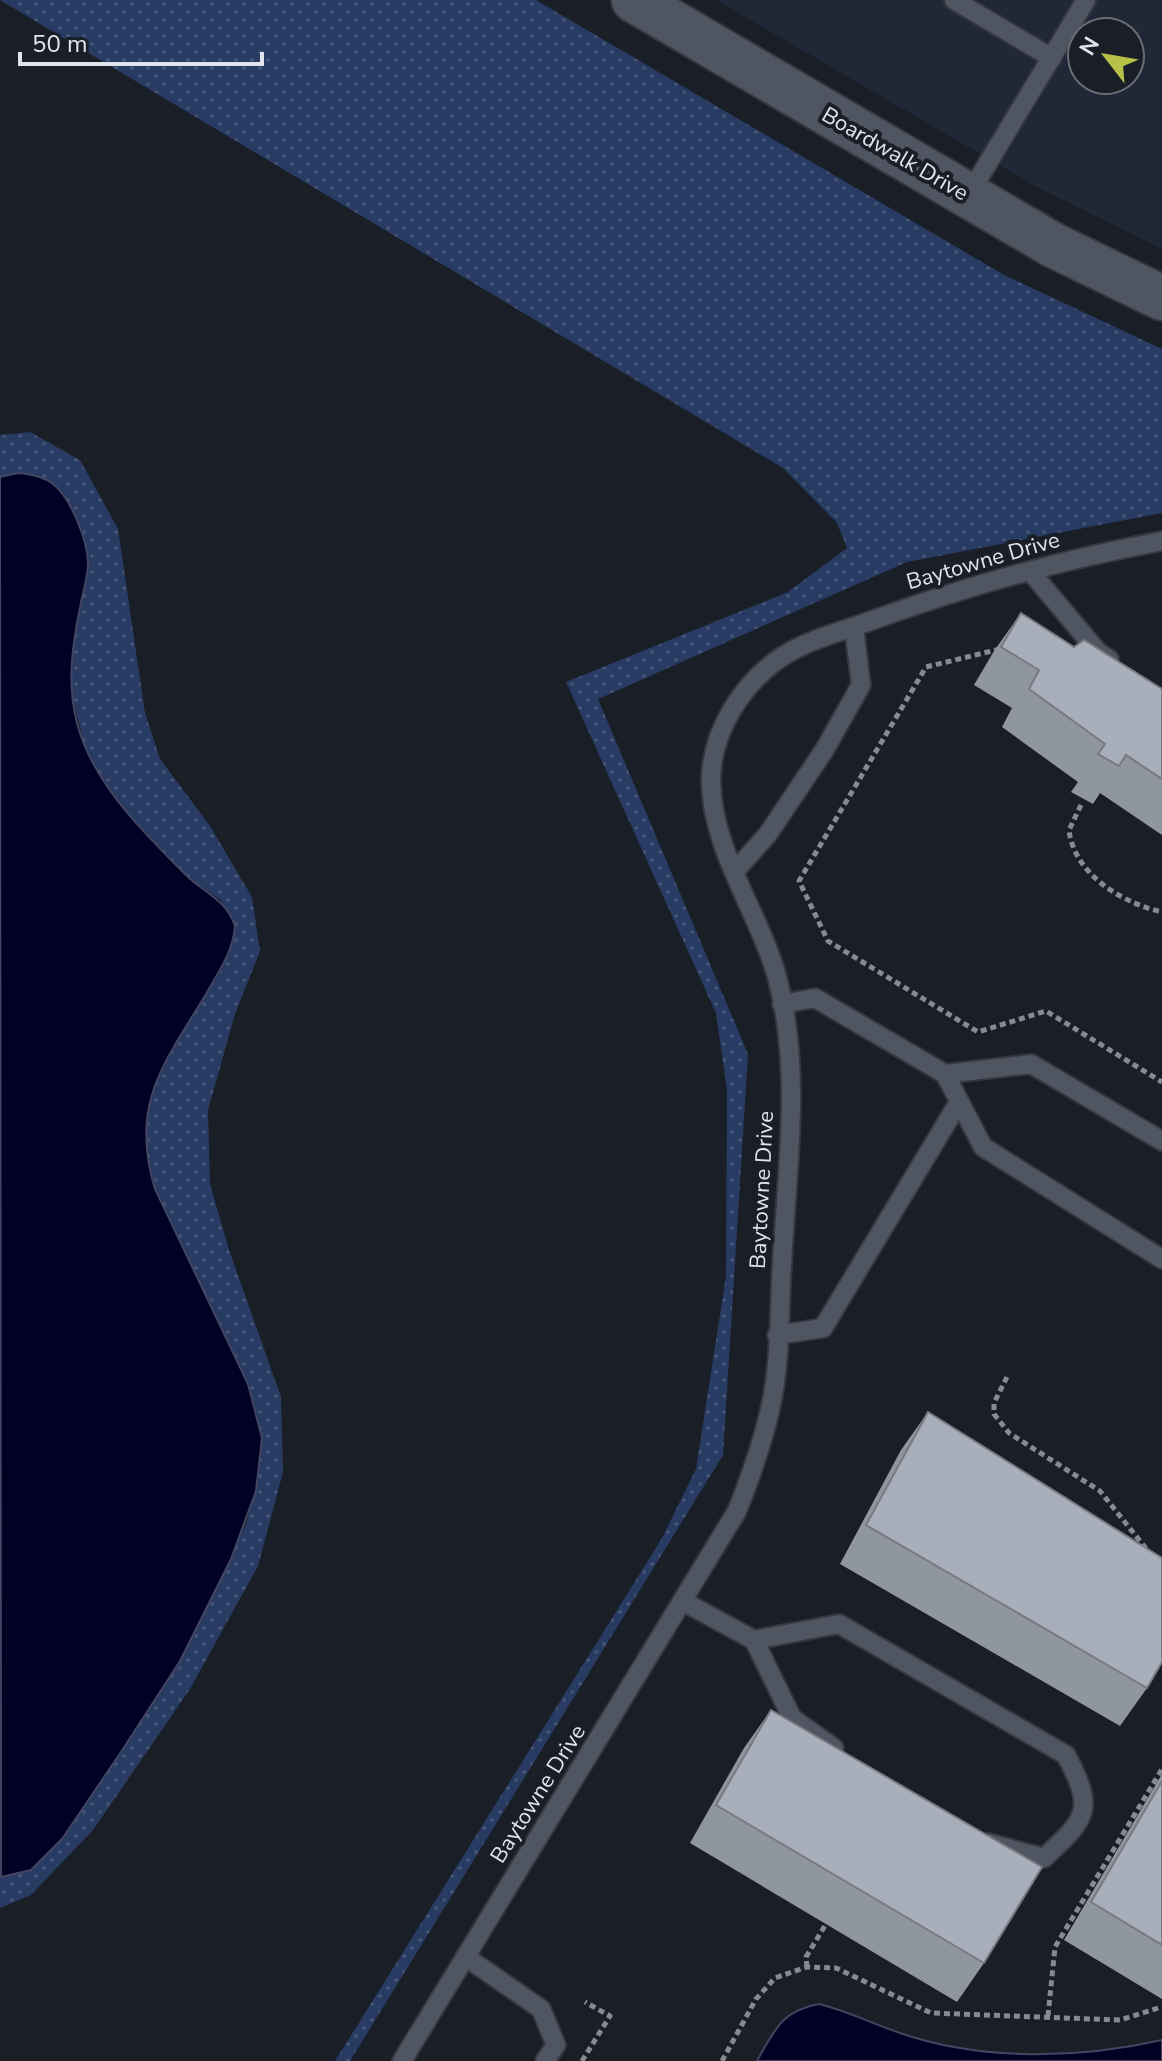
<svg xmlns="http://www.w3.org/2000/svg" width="1162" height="2061" viewBox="0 0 1162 2061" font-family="'Nunito Sans',sans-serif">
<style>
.built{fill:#202736;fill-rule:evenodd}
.grass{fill:url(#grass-dots)}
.water{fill:#000125;stroke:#444560;stroke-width:2}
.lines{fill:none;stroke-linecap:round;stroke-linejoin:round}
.lane-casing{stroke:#353840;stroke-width:22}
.secondary-casing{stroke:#353840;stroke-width:48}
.path{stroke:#878a92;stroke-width:5;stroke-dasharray:6 4;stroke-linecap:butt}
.lane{stroke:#505661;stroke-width:18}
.secondary{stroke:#505661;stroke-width:44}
.wall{fill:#9096a0}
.building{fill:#a8aeba;stroke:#767a82;stroke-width:2}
.labels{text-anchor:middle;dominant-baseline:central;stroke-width:8;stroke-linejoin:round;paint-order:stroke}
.street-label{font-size:22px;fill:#e1e4eb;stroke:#1a1e27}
</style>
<defs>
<pattern id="grass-dots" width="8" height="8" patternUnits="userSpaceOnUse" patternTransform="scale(2)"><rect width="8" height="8" fill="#283b62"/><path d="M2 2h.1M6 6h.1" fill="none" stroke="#475779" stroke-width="1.8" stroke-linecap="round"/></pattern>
</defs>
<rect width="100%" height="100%" fill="#1a1e27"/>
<!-- built -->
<path class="built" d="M716,0H1162V249L1035,186ZM1082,32H1130V80H1082Z"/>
<!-- grass -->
<path class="grass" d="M0,0H536L1004,275L1162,349V513L907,562L598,699L748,1054L723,1455L350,2061H335L661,1540L696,1469L726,1276L727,1090L716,1013L566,682L788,592L847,548L837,523L783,468Z
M30,432L80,460L118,529L145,713L160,759L210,826L252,897L260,951L235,1014L208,1110L210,1184L229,1250L281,1397L283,1472L258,1566L190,1689L93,1830L31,1895L0,1908V1877L31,1870L121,1752L180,1661L247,1522L262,1438L248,1384L155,1189C129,1103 163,1071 202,1000C208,989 221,975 224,963C229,946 223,919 222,901L188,877L124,809L87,755L71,692L74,636L18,473L0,477V435Z"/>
<!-- water -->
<path class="water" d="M18,473C30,474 43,476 53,484C71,498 89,543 88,566C87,580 82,595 80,608C72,646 67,685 77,723C92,782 143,832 186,875C204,893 226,899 235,926C233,952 219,971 206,994C164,1064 129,1104 155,1189L248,1384L262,1438L256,1491L231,1559L180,1661L121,1752L62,1839L31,1870L1,1877L0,477Z
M819,2004C848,2011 873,2024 900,2033C981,2061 1079,2059 1162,2040V2061H757C774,2031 782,2010 819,2004Z"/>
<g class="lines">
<!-- lane casing -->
<g class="lane-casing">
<path id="lane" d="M954,0L1052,58
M968,196L1086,0
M1030,571L1098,652L1109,659
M735,871L768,834L825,749L861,685L854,627
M782,1004L815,998L945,1074L983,1147L1162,1259
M945,1074L1031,1064L1162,1141
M777,1335L823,1328L959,1102
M684,1602L754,1640L839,1624L1066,1755C1095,1810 1088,1817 1044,1858L988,1843
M754,1640L792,1718L834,1748
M466,1957L541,2009L556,2045L545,2061
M402,2061L737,1511C751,1476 763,1442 771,1405C781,1359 779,1309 782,1263C787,1169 802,1069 777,977C759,912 712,851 711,781C711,732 742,683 783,656C810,639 843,631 873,620C967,586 1064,559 1162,541"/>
</g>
<!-- secondary casing -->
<g class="secondary-casing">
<path id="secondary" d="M634,0L1053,245L1162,298"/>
</g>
<!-- path -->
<path class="path" d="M1000,649L926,667L799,881L828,941L978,1032L1046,1011L1162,1082
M1081,805L1069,830C1074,874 1122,903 1162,912
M1007,1377L994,1403V1414L1009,1433L1100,1491L1148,1551
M807,1967L806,1957L826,1924
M1048,2016L1055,1947L1162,1769
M582,2061L610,2016L585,2002
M722,2061L756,1999L775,1978L807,1967L836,1968L931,2013L1120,2020L1162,2007"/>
<!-- lane -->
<use href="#lane" class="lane"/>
<!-- secondary -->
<use href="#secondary" class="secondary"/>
</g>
<!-- wall -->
<path class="wall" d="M1021,613L1074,647L1162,689V835L1100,793L1093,804L1071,792L1078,782L1002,727L1012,708L974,685L994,651Z
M928,1412L1147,1688L1120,1726L840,1564L901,1450Z
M771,1710L984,1963L957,2002L690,1843L744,1748Z
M1162,1774V1999L1064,1940Z"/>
<!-- building -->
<path class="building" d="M1021,613L1074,647L1084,640L1162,689V779L1126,755L1119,766L1098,754L1105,744L1029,689L1039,670L1001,647Z
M928,1412L1162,1558V1662L1147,1688L866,1525Z
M771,1710L1042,1867L984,1963L716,1805Z
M1162,1781V1945L1091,1902Z"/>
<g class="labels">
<!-- street labels -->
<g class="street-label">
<text transform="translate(895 154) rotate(30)">Boardwalk Drive</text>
<text transform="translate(983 561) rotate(-16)">Baytowne Drive</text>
<text transform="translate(762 1190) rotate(-87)">Baytowne Drive</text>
<text transform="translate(538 1794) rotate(-58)">Baytowne Drive</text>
</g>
</g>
<!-- north arrow -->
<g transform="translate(1106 56) rotate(301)"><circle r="38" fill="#1a1e27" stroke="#6a6d75" stroke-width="2"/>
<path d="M0-6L14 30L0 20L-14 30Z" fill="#b7c148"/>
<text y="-12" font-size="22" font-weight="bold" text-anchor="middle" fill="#e1e4eb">N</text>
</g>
<!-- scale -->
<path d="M20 52v12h242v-12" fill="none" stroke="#e1e4eb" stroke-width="4"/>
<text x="32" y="52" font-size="24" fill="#e1e4eb" stroke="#1a1e27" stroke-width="6" paint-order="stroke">50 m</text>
</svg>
